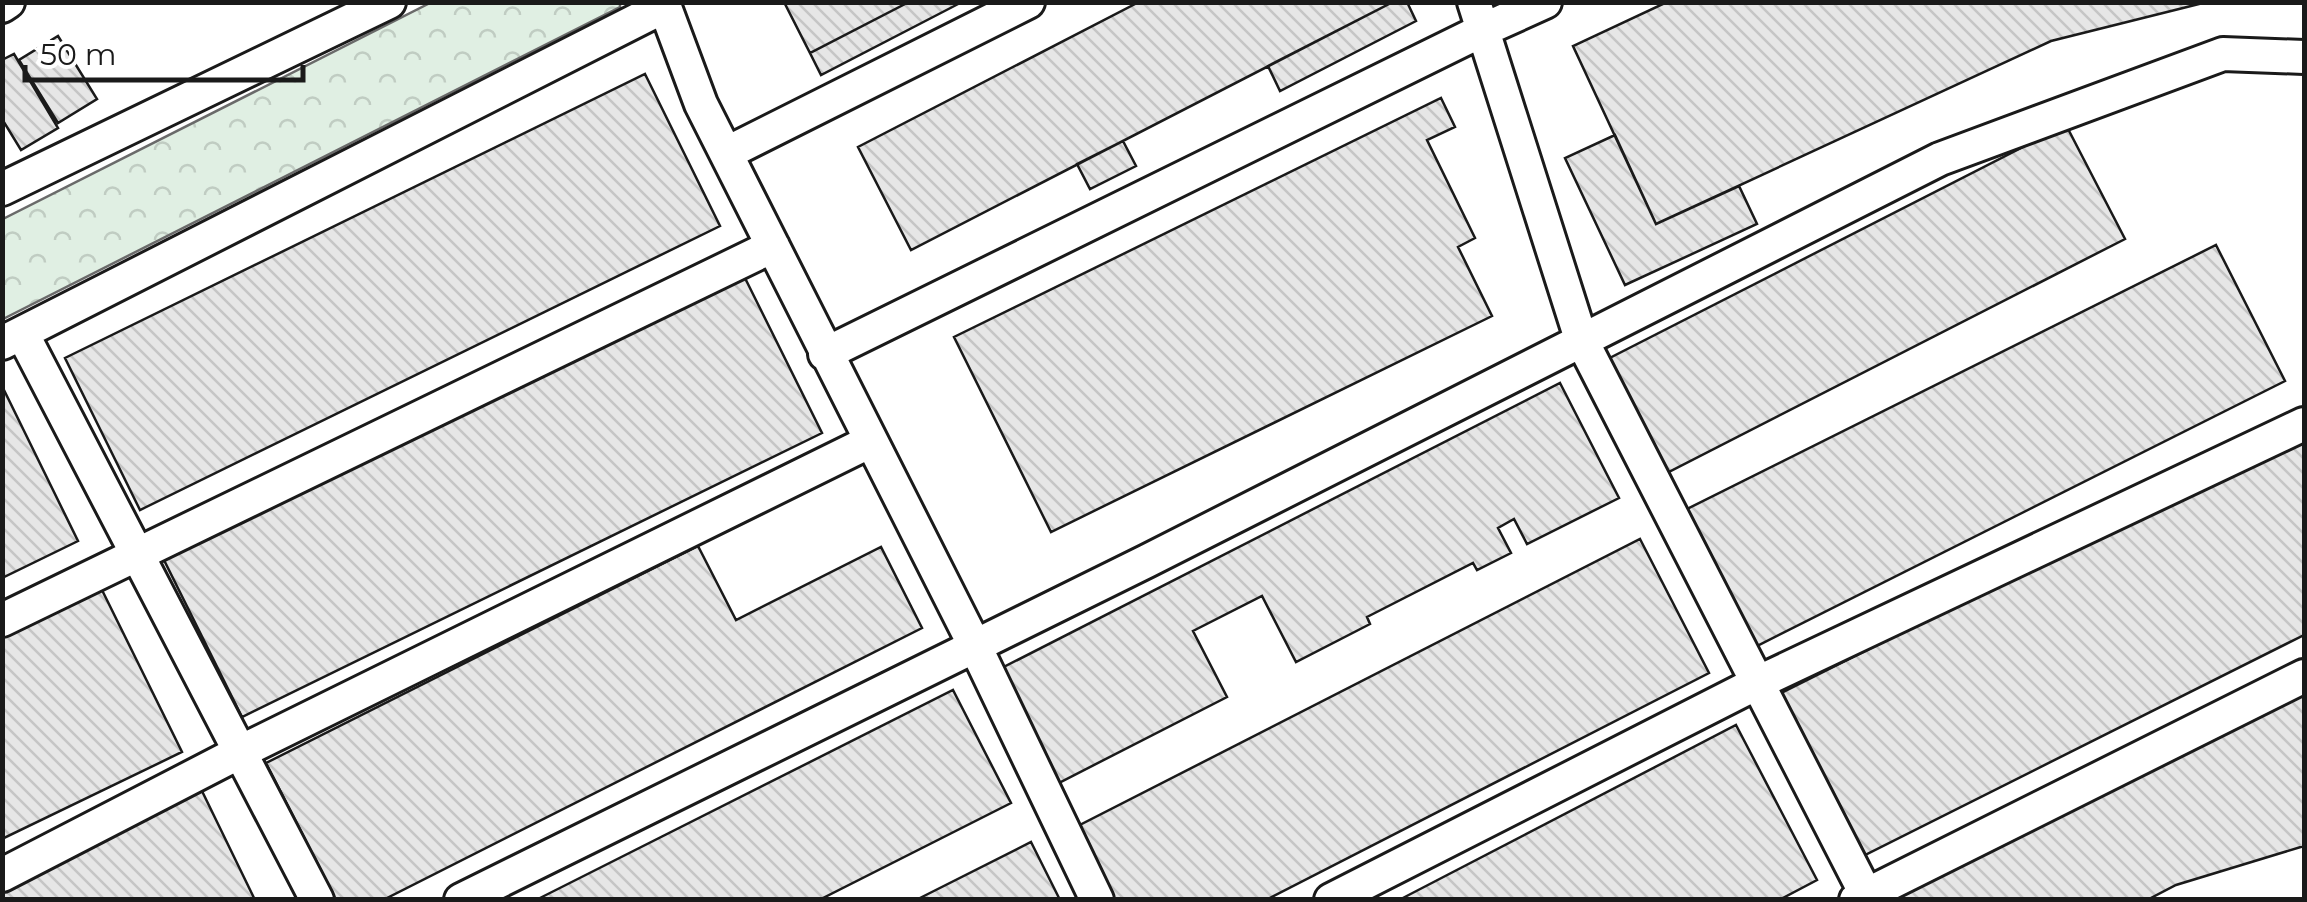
<svg xmlns="http://www.w3.org/2000/svg" width="2307" height="902" viewBox="0 0 2307 902" font-family="Montserrat,sans-serif">
<style>
.forest{fill:url(#forest-crowns);stroke:#6a6a6a;stroke-width:2.5}
.building{fill:url(#building-back-hatch);stroke:#1a1a1a;stroke-width:2.5}
.lines{fill:none;stroke-linecap:round;stroke-linejoin:round}
.street-casing{stroke:#1a1a1a;stroke-width:38}
.street{stroke:#fff;stroke-width:32}
</style>
<defs>
<pattern id="forest-crowns" width="20" height="18" patternUnits="userSpaceOnUse" patternTransform="scale(2.5)"><rect width="20" height="18" fill="#e0efe3"/><path d="M2 6a3 3 0 1 1 6 0M12 15a3 3 0 1 1 6 0" fill="none" stroke="#c0ccc2"/></pattern>
<pattern id="building-back-hatch" width="6" height="6" patternUnits="userSpaceOnUse" patternTransform="scale(2.5)"><rect width="6" height="6" fill="#e6e6e6"/><path d="M-1 5l2 2M0 0l6 6M5-1l2 2" fill="none" stroke="#c5c5c5"/></pattern>
</defs>
<rect width="100%" height="100%" fill="#fff"/>
<!-- forest -->
<path class="forest" d="M430,3L620,2V7L3,319V219Z"/>
<!-- building -->
<path class="building" d="M784,2H909L810,53Z
M909,2H962L821,75L810,53Z
M1139,2H1393L911,250L858,147Z
M1393,2H1407L1416,21L1280,91L1268,66Z
M1667,2H2207L2051,41L1656,224L1573,46Z
M58,36L97,99L58,123L19,60Z
M14,54L58,128L21,150L2,119V60Z
M645,74L720,226L140,510L65,358Z
M1441,98L1455,127L1427,140L1475,238L1458,247L1492,316L1051,532L954,337Z
M2066,125L2125,239L1655,479L1596,365Z
M1615,135L1656,224L1739,186L1757,224L1625,285L1565,158Z
M1123,141L1136,166L1090,189L1077,164Z
M2216,245L2285,381L1749,650L1679,513Z
M742,272L822,433L242,717L162,556Z
M1560,383L1619,498L1527,544L1514,519L1498,528L1511,553L1477,570L1473,563L1367,617L1370,624L1296,662L1262,596L1193,631L1227,697L1049,788L990,674Z
M3,388L78,541L2,578V389Z
M2304,431V635L1855,860L1773,697Z
M1640,539L1709,673L1266,900H1106L1070,830Z
M698,546L736,620L881,547L922,628L383,900H336L266,763Z
M101,588L182,752L2,839V636Z
M953,690L1011,803L819,900H536Z
M2304,690V846L2176,885L2147,900H1888Z
M1736,725L1817,880L1779,900H1399Z
M201,789L255,900H2V886Z
M1031,842L1060,900H916Z"/>
<g class="lines">
<!-- street casing -->
<g class="street-casing">
<path id="street" d="M663,2L701,104L975,646L1097,900
M1474,2L1581,339L1869,900
M2,6L8,2
M727,153L1028,2
M2,189L389,2
M22,333L317,900
M2,343L665,6
M825,354L1483,30L1545,2
M2,620L773,246
M2,875L240,752L871,441
M461,900L1147,561L1940,159L2223,54L2304,57
M1331,900L1757,683L2304,424
M1856,900L2304,676"/>
</g>
<!-- street -->
<use href="#street" class="street"/>
</g>
<!-- border -->
<rect width="2307" height="902" fill="none" stroke="#1a1a1a" stroke-width="10"/>
<!-- scale -->
<path d="M25 65v15h278v-15" fill="none" stroke="#1a1a1a" stroke-width="5"/>
<text x="40" y="65" font-size="30" fill="#1a1a1a" stroke="#ffffff" stroke-width="8" paint-order="stroke">50 m</text>
</svg>
